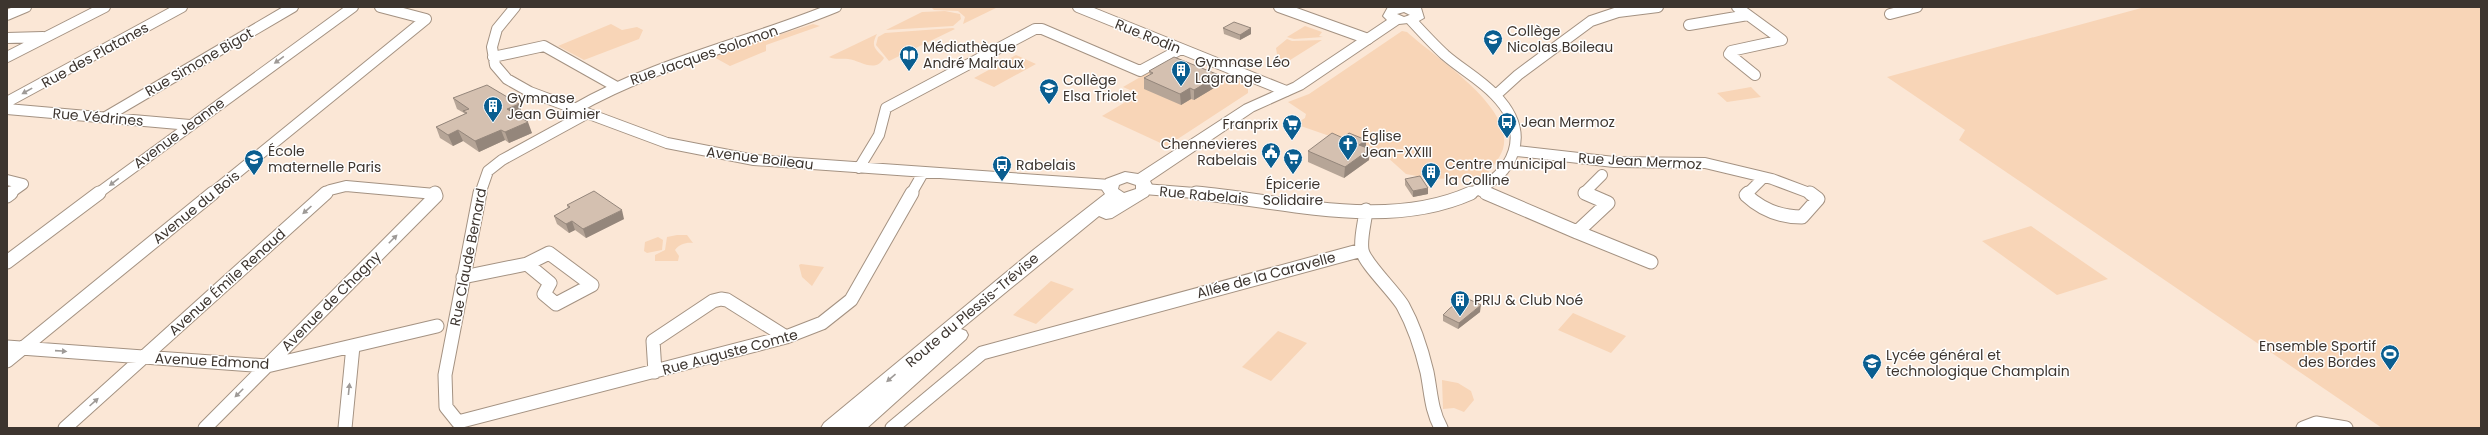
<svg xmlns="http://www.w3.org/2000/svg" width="2488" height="435" viewBox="0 0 2488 435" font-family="Poppins,sans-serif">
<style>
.green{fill:#f8d5b7}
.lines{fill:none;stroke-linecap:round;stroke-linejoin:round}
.street-far1-casing{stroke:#a49282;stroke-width:12}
.street-casing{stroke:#a49282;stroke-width:15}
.secondary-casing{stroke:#a49282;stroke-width:2}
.street-far1{stroke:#fff;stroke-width:10}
.street{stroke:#fff;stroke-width:13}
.secondary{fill:#fff;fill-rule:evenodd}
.wall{fill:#b6a597}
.shaded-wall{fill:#94867b}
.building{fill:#d4c0b0;stroke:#94867b}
.oneway{fill:#9e9a97}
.labels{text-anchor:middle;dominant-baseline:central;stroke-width:3;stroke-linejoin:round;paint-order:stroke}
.poi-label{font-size:14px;fill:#3d352f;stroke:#fff;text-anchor:start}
.street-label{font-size:14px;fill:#3d352f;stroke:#fff}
</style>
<rect width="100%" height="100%" fill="#fbe7d6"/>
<!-- green -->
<path class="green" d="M934,7H998L963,24L965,17L958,11L934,10L932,8Z
M2145,7H2481V428H2382L1959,140L1965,130L1887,77Z
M922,12L945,11L960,14L961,19L953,26L886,30Z
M611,24L622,30L637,27L643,30L639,39L584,60L558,46Z
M813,24L820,26L766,45V51L730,66L712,56Z
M1305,26L1322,32L1319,36L1323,37L1294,39L1287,37Z
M953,28L955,29L889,61L876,45L878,37L885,33Z
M1402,31L1407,32C1434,57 1515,107 1503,149C1499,160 1491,169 1484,177L1433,179L1406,174L1376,147L1367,149L1295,124L1305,118L1306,114L1288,102L1309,94Z
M877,34C870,47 876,49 884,58C875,74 860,60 848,59C842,58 835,60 829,57Z
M1287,39L1292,41L1322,40L1279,67L1276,48Z
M1016,55L1036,64L994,87L974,78Z
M1170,60L1217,78L1241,81L1248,87V93L1167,146L1102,116L1139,94L1123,87Z
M1751,87L1761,97L1727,102L1717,93Z
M2031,226L2108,279L2057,295L1982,241Z
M677,235H687L693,243C687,242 679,244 675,250L679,256L678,261H655V255L665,250L667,237Z
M658,237L663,240L662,250L647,253L644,251L645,242Z
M801,264L824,267L812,286L802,277L799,265Z
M1051,281L1074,289L1036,324L1013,315Z
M1573,313L1626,336L1611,353L1558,330Z
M1278,331L1307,343L1271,381L1242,367Z
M1442,380L1458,383L1471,391L1474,400L1464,412L1454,408L1443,409Z"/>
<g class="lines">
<!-- street-far1 casing -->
<g class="street-far1-casing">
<path id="street-far1" d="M515,7L497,29L492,47L495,65L507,79L530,92L667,143L754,160L1110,185
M1078,7L1286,91
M1279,7L1368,39
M1737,7L1782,40L1731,51L1729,54L1755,75
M1890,14L1917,7
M7,15L26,7
M1411,20C1422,32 1433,44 1445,55C1461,69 1480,79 1495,95C1533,134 1515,174 1469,194
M1689,25L1748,15
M7,38L43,37
M7,57L105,7
M493,57L544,46L615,86
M1496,95L1518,75L1591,21L1618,12L1658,7
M7,102L182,7
M7,109L190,125
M575,109C657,62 749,43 836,7
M104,118L293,7
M1517,151L1614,162L1705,163L1772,179L1812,194
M859,168L879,135L886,108L1035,29H1042L1140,71L1181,49
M7,180L23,184L9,194
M1144,189L1207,194
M1481,191L1489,194
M97,194L353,7
M211,194L426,19L380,7
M325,194L330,190L346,186L435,194
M480,194L488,171L502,160L586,114
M911,194L923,173
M1587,194L1584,193L1602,175
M1747,194L1763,178"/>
</g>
<!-- street casing -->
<g class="street-casing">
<path id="street" d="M1196,193C1285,201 1386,231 1471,193
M1486,193L1577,232
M1585,193L1608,203L1577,232L1651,262
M1748,193L1746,195C1761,209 1781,217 1802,217L1818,199L1810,193
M7,196L11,193
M1366,210C1365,222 1360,238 1362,250C1364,263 1395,292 1403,306C1414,326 1422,351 1427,372C1431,392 1431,410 1441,428
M549,253L592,285L556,304L544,294L550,283L527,264Z
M7,262L99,193
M463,277L527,264
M7,347L267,366L437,326
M7,361L213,193
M655,372L653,341L713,301L721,299L727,300L786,337
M458,422L786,337L822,323L851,300L912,193
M458,422L446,407L445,375L480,193
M65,428L326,193
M205,428L436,196L435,193
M345,428L353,346
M892,428L982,353L1362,250
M2303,428L2316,423L2346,428"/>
</g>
<!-- secondary casing -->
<g class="secondary-casing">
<path id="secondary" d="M1388,7L1421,8L1424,18L1417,22L1399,24L1303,89L1254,111L1150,181L1153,187L1148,196L1112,218L1106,219L1099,216L961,329L966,331L968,335L966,339L867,428H821L824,423L1032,251L1105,194L1101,188L1106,179L1125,172L1138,174L1244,105L1293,83L1387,20L1383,16ZM1404,12L1410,15L1404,17L1397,14ZM1127,182L1136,185V189L1124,193L1118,189L1119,185Z"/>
</g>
<!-- street-far1 -->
<use href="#street-far1" class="street-far1"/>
<!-- street -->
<use href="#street" class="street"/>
<!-- secondary -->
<use href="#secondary" class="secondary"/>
</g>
<!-- wall -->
<path class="wall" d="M1223,28H1251V34L1240,40L1224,34Z
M1149,71L1219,85L1194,100L1191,99L1181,105L1144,89V78L1150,75Z
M453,98L523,115L519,116L532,133L509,143L505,140L479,152L463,141L453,146L440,138L436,127L465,114L464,113L457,109Z
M1343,138L1366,140V147L1369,160L1344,178L1308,162V151Z
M1405,179L1428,188V194L1413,197L1405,185Z
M567,205L624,219L586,238L575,230L569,233L557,224L554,216L568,209Z
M1480,312L1458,329L1443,321V315Z"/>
<!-- shaded-wall -->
<path class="shaded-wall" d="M1251,28V34L1240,40V35Z
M1219,75V85L1194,100V90Z
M1190,88L1191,99L1181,105L1180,94Z
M519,104L523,115L511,120L507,109Z
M528,122L532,133L509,143L505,132Z
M458,130L463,141L453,146L448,135Z
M501,130L505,140L479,152L475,141Z
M1366,140V151L1359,145Z
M1370,149L1369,160L1344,178L1345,167Z
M1428,188V194L1413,197V191Z
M622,210L624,219L586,238L583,229Z
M572,221L575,230L569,233L566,224Z
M1481,305L1480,312L1458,329L1459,323Z"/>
<!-- building -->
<path class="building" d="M1234,22L1251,28L1240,35L1223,28Z
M1174,57L1219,75L1194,90L1190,88L1180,94L1144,78L1153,73L1149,71Z
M487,85L519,104L507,109L528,122L505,132L501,130L475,141L458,130L448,135L436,127L467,113L463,111L469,109L453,98Z
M1332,133L1343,138L1349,133L1366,140L1359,145L1370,149L1345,167L1308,151Z
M1420,176L1428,188L1413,191L1405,179Z
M594,191L622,210L583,229L572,221L566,224L554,216L570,207L567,205Z
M1464,297L1481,305L1459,323L1443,315L1449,309Z"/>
<!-- one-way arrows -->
<defs><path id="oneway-solid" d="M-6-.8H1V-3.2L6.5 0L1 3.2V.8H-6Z"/></defs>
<g class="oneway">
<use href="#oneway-solid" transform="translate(279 60) rotate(144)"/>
<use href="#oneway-solid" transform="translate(27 91) rotate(151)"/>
<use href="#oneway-solid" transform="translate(114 182) rotate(143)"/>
<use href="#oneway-solid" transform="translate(307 210) rotate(138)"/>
<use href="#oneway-solid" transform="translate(393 239) rotate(-45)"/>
<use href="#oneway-solid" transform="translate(61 351) rotate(4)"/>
<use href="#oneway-solid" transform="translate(891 378) rotate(139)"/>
<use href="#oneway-solid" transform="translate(349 389) rotate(-84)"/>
<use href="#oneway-solid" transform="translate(239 393) rotate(135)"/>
<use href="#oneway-solid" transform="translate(94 402) rotate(-42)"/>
</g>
<!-- icons -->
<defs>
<g id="school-pin" transform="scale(1)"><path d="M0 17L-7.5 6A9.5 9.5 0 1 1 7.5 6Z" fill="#0a5e90" stroke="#fff"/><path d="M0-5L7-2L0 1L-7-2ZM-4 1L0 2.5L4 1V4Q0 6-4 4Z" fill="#fff"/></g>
<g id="library-pin" transform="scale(1)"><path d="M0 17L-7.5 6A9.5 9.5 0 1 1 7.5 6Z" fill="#0a5e90" stroke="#fff"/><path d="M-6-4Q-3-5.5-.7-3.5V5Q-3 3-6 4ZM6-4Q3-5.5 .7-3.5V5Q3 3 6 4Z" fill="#fff"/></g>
<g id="building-pin" transform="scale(1)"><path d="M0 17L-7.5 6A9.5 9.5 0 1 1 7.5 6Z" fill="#0a5e90" stroke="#fff"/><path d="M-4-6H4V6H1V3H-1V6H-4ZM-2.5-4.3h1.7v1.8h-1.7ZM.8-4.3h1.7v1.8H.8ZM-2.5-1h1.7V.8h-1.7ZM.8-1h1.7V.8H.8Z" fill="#fff"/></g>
<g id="bus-pin" transform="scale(1)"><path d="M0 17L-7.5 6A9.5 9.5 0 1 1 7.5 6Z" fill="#0a5e90" stroke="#fff"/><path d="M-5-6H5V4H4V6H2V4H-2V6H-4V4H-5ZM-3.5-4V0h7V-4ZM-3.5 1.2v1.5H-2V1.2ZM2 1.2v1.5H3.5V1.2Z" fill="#fff"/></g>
<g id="supermarket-pin" transform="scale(1)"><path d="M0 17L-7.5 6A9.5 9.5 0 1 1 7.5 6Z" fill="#0a5e90" stroke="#fff"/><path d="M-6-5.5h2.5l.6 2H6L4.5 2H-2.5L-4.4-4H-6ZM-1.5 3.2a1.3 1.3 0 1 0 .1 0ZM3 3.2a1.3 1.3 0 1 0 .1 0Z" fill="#fff"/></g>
<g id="church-pin" transform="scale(1)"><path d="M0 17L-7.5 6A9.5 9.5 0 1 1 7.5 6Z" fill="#0a5e90" stroke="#fff"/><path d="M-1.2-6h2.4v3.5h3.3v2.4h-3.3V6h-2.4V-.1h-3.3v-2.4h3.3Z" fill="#fff"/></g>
<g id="civic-pin" transform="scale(1)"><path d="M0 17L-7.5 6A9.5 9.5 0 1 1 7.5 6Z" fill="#0a5e90" stroke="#fff"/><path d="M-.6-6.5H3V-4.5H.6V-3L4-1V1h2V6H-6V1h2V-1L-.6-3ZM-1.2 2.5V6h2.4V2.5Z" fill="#fff"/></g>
<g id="stadium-pin" transform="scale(1)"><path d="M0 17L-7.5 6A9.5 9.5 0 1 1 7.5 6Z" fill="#0a5e90" stroke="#fff"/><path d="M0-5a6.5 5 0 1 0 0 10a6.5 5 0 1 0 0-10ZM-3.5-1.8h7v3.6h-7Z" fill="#fff"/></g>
</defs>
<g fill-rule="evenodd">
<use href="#school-pin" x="1493" y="39"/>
<use href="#library-pin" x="909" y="55"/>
<use href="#building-pin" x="1181" y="70"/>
<use href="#school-pin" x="1049" y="88"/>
<use href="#building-pin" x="493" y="106"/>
<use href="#bus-pin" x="1507" y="122"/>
<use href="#supermarket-pin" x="1292" y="124"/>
<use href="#church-pin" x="1348" y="144"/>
<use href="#civic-pin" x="1271" y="152"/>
<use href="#supermarket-pin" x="1293" y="158"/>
<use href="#school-pin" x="254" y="159"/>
<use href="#bus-pin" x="1002" y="165"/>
<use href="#building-pin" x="1431" y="172"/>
<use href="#building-pin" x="1460" y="300"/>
<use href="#stadium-pin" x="2390" y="354"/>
<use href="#school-pin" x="1872" y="363"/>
</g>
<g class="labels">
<!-- poi labels -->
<g class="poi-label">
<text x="1507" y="31">Collège<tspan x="1507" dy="16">Nicolas Boileau</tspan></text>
<text x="923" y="47">Médiathèque<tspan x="923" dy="16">André Malraux</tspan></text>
<text x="1195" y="62">Gymnase Léo<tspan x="1195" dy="16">Lagrange</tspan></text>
<text x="1063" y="80">Collège<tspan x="1063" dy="16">Elsa Triolet</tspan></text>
<text x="507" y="98">Gymnase<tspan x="507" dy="16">Jean Guimier</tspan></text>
<text x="1521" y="122">Jean Mermoz</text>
<text x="1278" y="124" text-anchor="end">Franprix</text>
<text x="1362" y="136">Église<tspan x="1362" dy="16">Jean-XXIII</tspan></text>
<text x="1257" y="144" text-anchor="end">Chennevieres<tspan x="1257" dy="16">Rabelais</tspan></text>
<text x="268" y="151">École<tspan x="268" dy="16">maternelle Paris</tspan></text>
<text x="1445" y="164">Centre municipal<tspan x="1445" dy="16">la Colline</tspan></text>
<text x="1016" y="165">Rabelais</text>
<text x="1293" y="184" text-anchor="middle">Épicerie<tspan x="1293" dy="16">Solidaire</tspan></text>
<text x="1474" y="300">PRIJ &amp; Club Noé</text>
<text x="2376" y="346" text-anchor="end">Ensemble Sportif<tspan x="2376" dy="16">des Bordes</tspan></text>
<text x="1886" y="355">Lycée général et<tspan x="1886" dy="16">technologique Champlain</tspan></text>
</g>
<!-- street labels -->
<g class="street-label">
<text transform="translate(1148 36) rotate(22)">Rue Rodin</text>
<text transform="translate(95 55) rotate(-29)">Rue des Platanes</text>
<text transform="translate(704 55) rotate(-19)">Rue Jacques Solomon</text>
<text transform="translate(199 62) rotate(-30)">Rue Simone Bigot</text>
<text transform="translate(98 117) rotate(5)">Rue Védrines</text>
<text transform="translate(179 133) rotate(-36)">Avenue Jeanne</text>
<text transform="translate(760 158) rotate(7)">Avenue Boileau</text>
<text transform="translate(1640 161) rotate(3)">Rue Jean Mermoz</text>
<text transform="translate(1204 195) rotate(5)">Rue Rabelais</text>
<text transform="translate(196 207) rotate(-39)">Avenue du Bois</text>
<text transform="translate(468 257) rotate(-79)">Rue Claude Bernard</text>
<text transform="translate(1266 275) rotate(-15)">Allée de la Caravelle</text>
<text transform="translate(227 282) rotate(-42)">Avenue Émile Renaud</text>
<text transform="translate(331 301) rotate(-45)">Avenue de Chagny</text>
<text transform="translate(972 310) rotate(-40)">Route du Plessis-Trévise</text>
<text transform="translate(730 352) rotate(-15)">Rue Auguste Comte</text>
<text transform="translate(212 361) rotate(3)">Avenue Edmond</text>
</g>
</g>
<!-- border -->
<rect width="2488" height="435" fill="none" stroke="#3d352f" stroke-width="16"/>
</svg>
